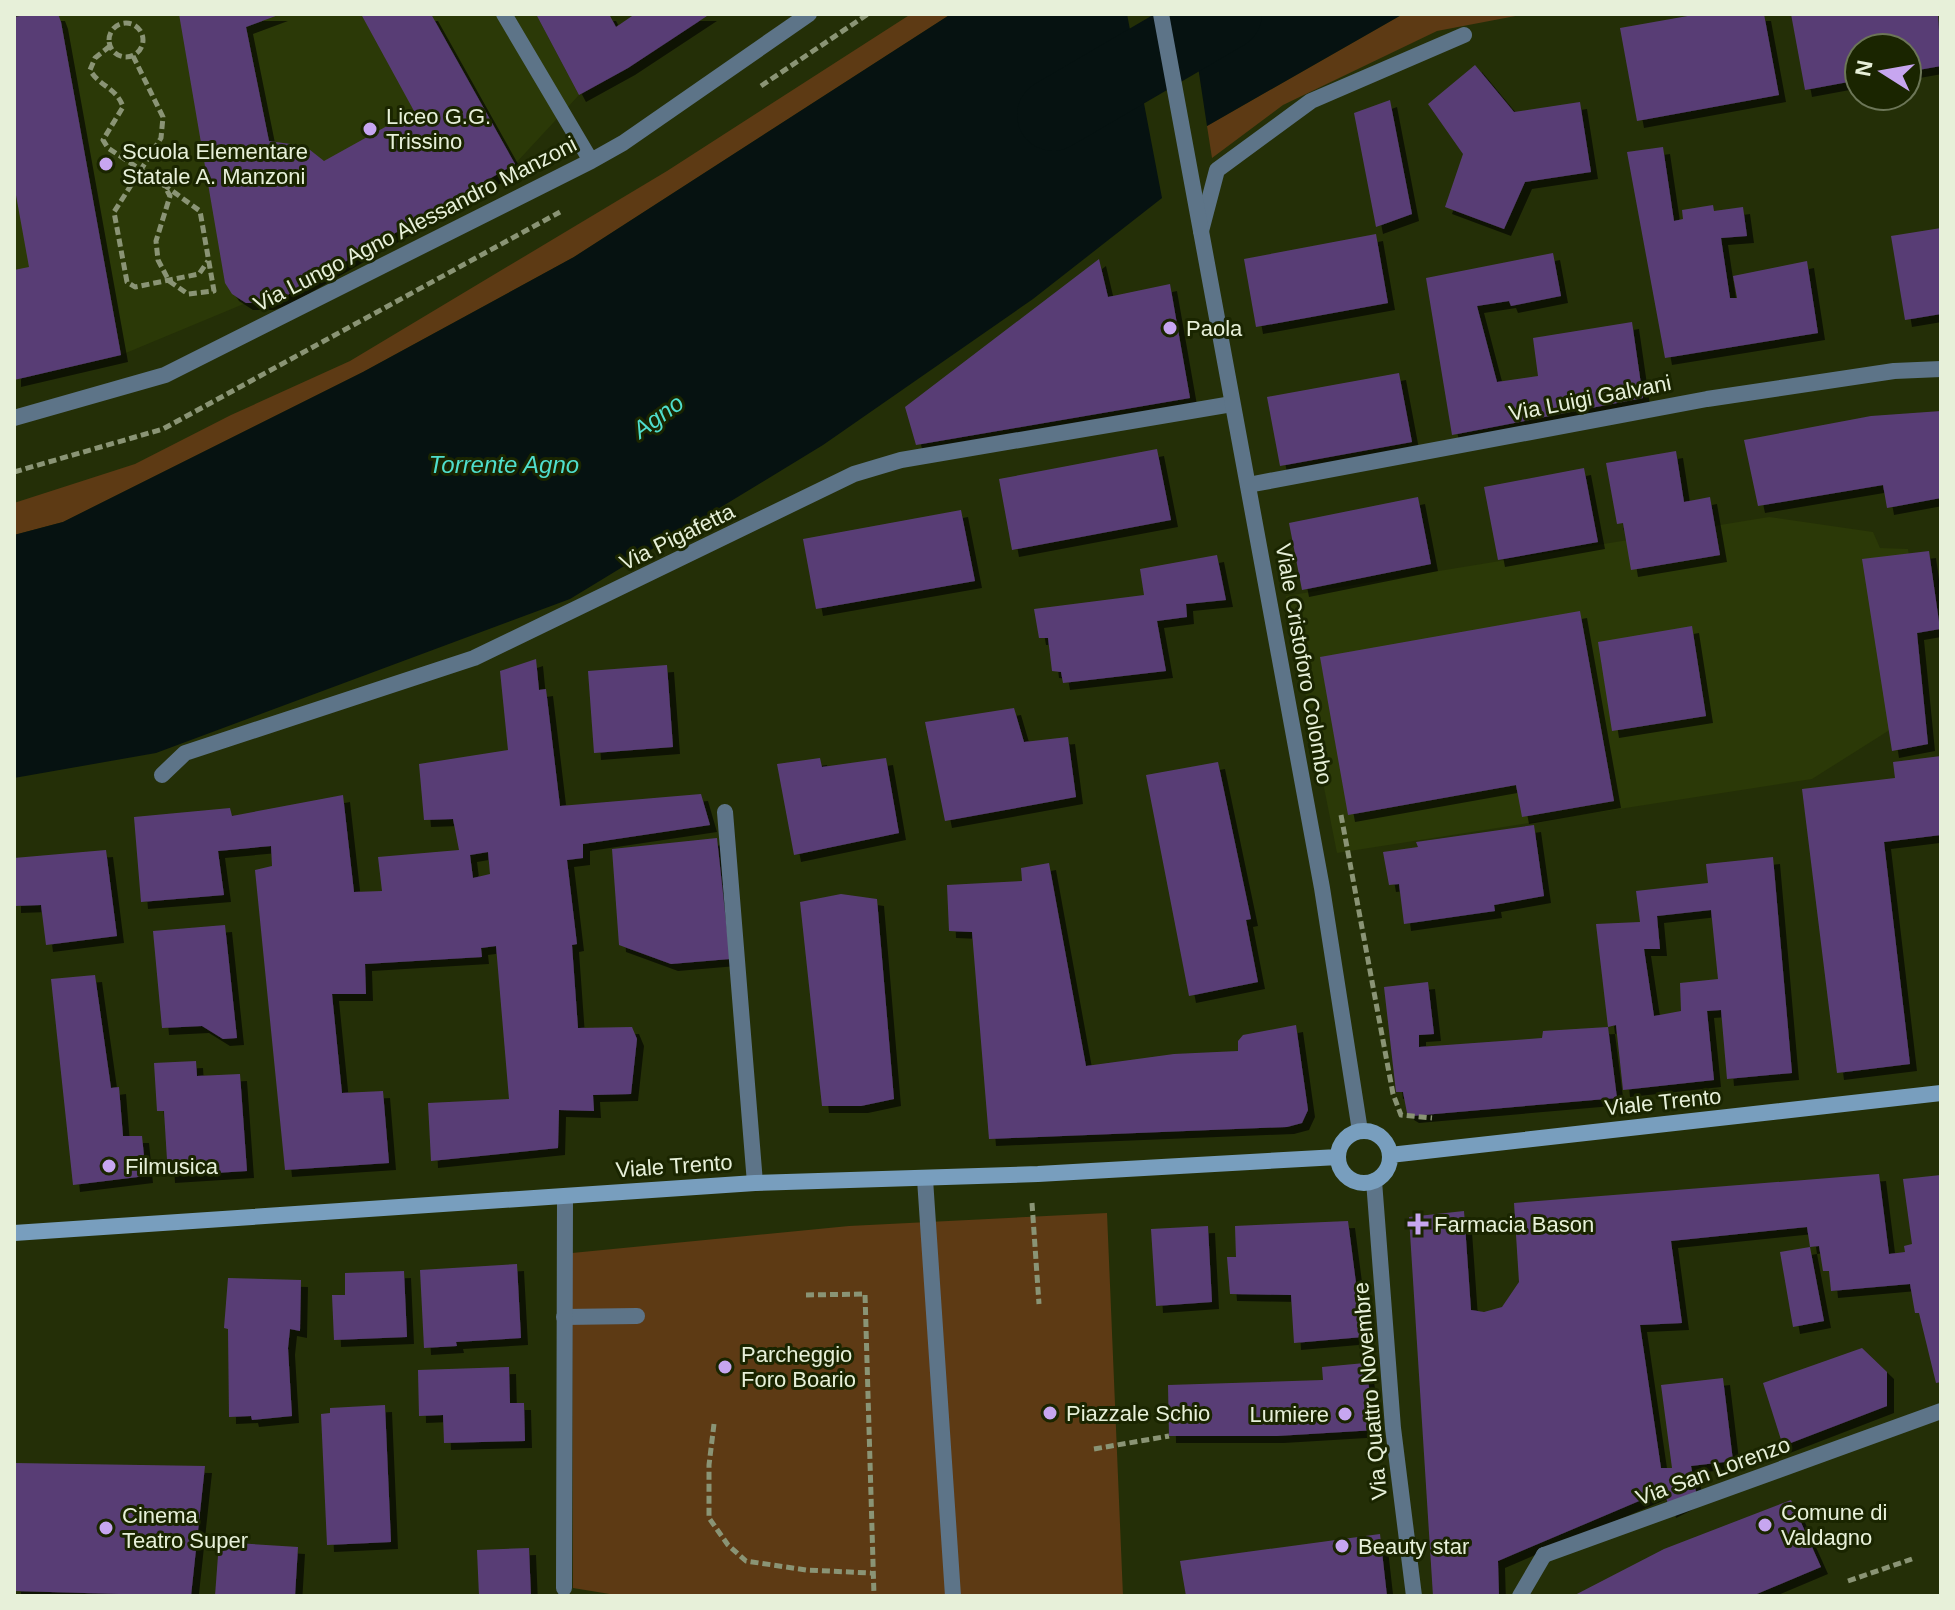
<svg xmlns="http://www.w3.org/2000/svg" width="1955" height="1610" viewBox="0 0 1955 1610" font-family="Arial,sans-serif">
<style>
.built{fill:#2b3907}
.green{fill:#5d3a14}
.water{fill:#061211}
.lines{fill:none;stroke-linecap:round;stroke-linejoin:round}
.river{stroke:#061211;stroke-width:72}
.building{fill:#583e75;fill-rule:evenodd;filter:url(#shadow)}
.path{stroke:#8a9475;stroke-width:5;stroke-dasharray:8 4;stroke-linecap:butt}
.service{stroke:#5d7488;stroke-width:16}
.pedestrian{stroke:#5d7488;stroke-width:16}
.minor{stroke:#5d7488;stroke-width:16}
.tertiary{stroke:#5d7488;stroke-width:16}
.secondary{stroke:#789ebe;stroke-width:16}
.poi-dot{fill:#c7a6f0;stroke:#1a2500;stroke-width:3}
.labels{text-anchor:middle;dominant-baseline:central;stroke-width:6;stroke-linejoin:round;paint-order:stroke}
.poi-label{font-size:22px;fill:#e7f0d9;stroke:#1a2500;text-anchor:start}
.street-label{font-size:22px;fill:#e7f0d9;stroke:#1a2500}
.water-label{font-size:24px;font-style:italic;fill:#4fdecd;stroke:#1a2500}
</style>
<defs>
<filter id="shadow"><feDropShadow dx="7" dy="7" stdDeviation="0" flood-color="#0009"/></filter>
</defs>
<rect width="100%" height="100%" fill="#242f07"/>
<!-- built -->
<path class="built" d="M32,14H536L579,95L515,164L284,297L267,303H246L121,355L14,380V17Z
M1769,517L1873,532L1880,548L1908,549L1919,623L1894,627L1907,719L1812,779L1337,853L1286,596Z"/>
<!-- green -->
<path class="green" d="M911,14H951L574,257L363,372L63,522L14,535V503L135,464L231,415L350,361L667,171Z
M1403,14H1526L1437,31L1283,105L1212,158L1207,126Z
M1107,1213L1123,1596H622L573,1588L572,1253L849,1226Z"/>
<!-- water -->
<path class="water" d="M951,14H1127L1162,198L1033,299L823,445L570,599L156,753L14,778V535L63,522L363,372L574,257Z
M1190,14H1403L1207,126Z"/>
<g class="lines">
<!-- river -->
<path class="river" d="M1053,115L1226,14"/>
</g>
<!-- building -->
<path class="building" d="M32,14H58L61,22L121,355L14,380V270L29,267L14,184V17Z
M179,14H281L246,27L269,141L305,146L324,161L414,111L361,14H431L515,164L284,297L267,303H246L232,294L225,283Z
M536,14H609L616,27L635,14H710L628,68L579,95Z
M1699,14H1764L1779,95L1637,121L1620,28Z
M1791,14H1938L1941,66L1907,72V48H1859V80L1805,90Z
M1475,65L1514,112L1580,102L1591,172L1525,182L1504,229L1445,207L1463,154L1428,104Z
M1390,100L1412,214L1376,227L1354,113Z
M1663,147L1674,221L1683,219L1682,210L1713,205L1714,211L1743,207L1747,236L1721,238L1730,298H1737L1733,276L1807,261L1818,333L1665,358L1627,152Z
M1941,228V314L1905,320L1891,236Z
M1376,234L1388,303L1256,327L1244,259Z
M1553,253L1561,296L1511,306L1509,301L1477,306L1497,382L1538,376L1533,338L1632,322L1643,398L1452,435L1426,278Z
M1099,259L1108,297L1170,284L1190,398L916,445L905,407Z
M1399,373L1412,442L1280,466L1267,397Z
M1941,411V498L1887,508L1883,485L1758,506L1744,440L1871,416Z
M1157,449L1171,520L1012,550L999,479Z
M1676,451L1684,502L1710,497L1720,555L1631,570L1623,523L1617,524L1606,463Z
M1584,468L1598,542L1498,560L1484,487Z
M1418,497L1431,564L1302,590L1289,523Z
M961,510L975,581L816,609L803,539Z
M1929,551L1940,629L1917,633L1928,744L1892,751L1862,559Z
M1217,555L1226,600L1186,604L1187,617L1157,621L1166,671L1063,683L1061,672L1052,671L1048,638H1039L1034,609L1144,595L1140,569Z
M1580,611L1614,801L1522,817L1516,785L1348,815L1320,657Z
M1692,626L1706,716L1612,731L1598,642Z
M536,659L539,690L546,689L560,806L701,794L710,825L583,844V858L567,860L577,944L572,945L578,1028L632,1027L637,1039L631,1094L593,1095L594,1111L559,1110L558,1148L431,1161L428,1103L509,1099L496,946L481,948L482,957L365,964L366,994H332L342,1093L383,1091L389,1163L285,1170L255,870L272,866L271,846L218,851L224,895L141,902L134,817L230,808L232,816L343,795L354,892L382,891L378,857L459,850L453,819L424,820L419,764L508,750L500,671ZM488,852L490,874L473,878L470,855Z
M667,665L673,747L594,753L588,671Z
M1014,708L1024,742L1068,737L1076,797L945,821L925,722Z
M1941,756V835L1884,842L1910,1064L1837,1073L1802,789L1895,778L1893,762Z
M820,758L822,767L886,758L899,833L794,855L777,764Z
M1218,762L1251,919L1246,920L1258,982L1189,996L1146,775Z
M1534,825L1544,896L1494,905L1495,911L1404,924L1399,884L1389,885L1383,852L1418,847L1416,842Z
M717,838L730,959L671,964L619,945L612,849Z
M106,850L117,936L46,945L41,905L14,906V858Z
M1773,857L1792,1073L1727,1079L1721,1010L1707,1011L1714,1080L1623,1090L1616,1025L1608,1027L1596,924L1640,922L1636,891L1708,883L1706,864ZM1711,910L1718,979L1680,983L1681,1011L1654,1016L1644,949H1660L1657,916Z
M1049,863L1086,1066L1174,1054L1238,1051V1041L1243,1035L1296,1025L1308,1110L1302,1123L1287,1127L989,1139L972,932L949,931L947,885L1022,881L1021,868Z
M841,894L877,899L894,1099L861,1106H822L800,902Z
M225,925L237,1038L223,1039L202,1026L162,1028L153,931Z
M95,975L111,1088L119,1087L123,1136H142L146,1176L73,1185L51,979Z
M1428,982L1434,1034L1419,1035V1047L1542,1038L1543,1031L1608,1027L1617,1098L1412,1116L1407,1113L1403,1092H1396L1384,987Z
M196,1061L197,1076L240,1074L247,1171L168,1176L164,1111H157L154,1063Z
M1879,1174L1889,1254L1905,1252L1904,1246L1912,1244L1903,1179L1941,1175V1382L1936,1383L1919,1313H1915L1910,1284L1831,1291L1829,1271H1823L1819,1246L1810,1247L1824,1321L1793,1327L1780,1252L1810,1247L1807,1227L1671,1241L1682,1323L1640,1325L1661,1468H1672L1661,1385L1723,1378L1733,1461L1691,1466L1697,1497L1669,1511L1665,1490L1498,1561L1499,1596H1433L1409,1217L1464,1211L1471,1310L1484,1312L1502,1307L1519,1282L1514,1203Z
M1348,1221L1363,1337L1294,1343L1291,1295L1230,1294L1227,1257H1236L1235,1226Z
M1208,1226L1212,1302L1156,1306L1151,1229Z
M517,1264L521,1338L456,1342L457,1346L424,1348L420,1270Z
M404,1271L407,1337L334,1340L332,1295H345V1273Z
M228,1278L301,1280L300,1331L290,1329L288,1348L292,1416L252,1420L251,1416L229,1417L228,1329L224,1328Z
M1862,1348L1887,1372V1406L1783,1446L1763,1383Z
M1365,1363L1376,1430L1277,1436H1169L1168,1385L1323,1380L1322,1367Z
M509,1367L510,1403H524L525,1441L444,1443L443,1415L419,1416L418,1370Z
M385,1405L391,1542L327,1545L321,1414L330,1413V1408Z
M14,1463L205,1466L191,1596L14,1591Z
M1791,1500L1821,1567L1752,1596H1573L1664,1549Z
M1380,1534L1387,1596H1186L1180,1561Z
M219,1542L298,1547L295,1596H215Z
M529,1548L531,1596H479L477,1550Z"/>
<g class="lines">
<!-- path -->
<path class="path" d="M109 40a17 17 0 1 1 34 0a17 17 0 1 1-34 0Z
M110,46L95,58L90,70C99,86 117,88 123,107L103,140L108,148L164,185L170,196L156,241L158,260L169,281L188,294L214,291L200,211L164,185
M133,56L163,117L161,138L114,212L127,282L135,287L199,274L208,261
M761,86L868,14
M14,472L163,429L560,212
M1341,815L1393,1094L1401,1115L1432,1118
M1032,1203L1039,1304
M806,1295L865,1294L874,1596
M714,1424L709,1465V1518L728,1545L746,1561L806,1570L871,1573
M1094,1449L1169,1436
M1848,1581L1912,1559"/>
<!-- service -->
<path class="service" d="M1201,231L1217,170L1311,101L1464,35
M725,812L755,1183
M564,1317L637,1316"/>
<!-- pedestrian -->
<path class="pedestrian" d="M925,1179L953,1596
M1520,1596L1544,1555"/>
<!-- minor -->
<path class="minor" d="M504,14L591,161
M14,418L165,375L591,161L623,143L809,14
M162,775L185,753L474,658L854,474L901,460L1232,404
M1374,1181L1393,1428L1414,1596
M1544,1555L1941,1411
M564,1588L565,1198"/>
<!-- tertiary -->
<path class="tertiary" d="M1161,14L1322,888L1360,1131
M1248,485L1707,399L1894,371L1941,369"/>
<!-- secondary -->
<path class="secondary" d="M1338 1157a26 26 0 1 1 52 0a26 26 0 1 1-52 0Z
M1390,1155L1941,1093
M14,1233L755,1183L1038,1174L1338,1157"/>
</g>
<!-- markers -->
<g class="poi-dot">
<circle cx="370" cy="129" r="8"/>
<circle cx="106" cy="164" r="8"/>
<circle cx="1170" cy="328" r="8"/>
<circle cx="109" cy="1166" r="8"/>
<path d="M1414 1212h8v8h8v8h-8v8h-8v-8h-8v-8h8z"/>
<circle cx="725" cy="1367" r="8"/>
<circle cx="1050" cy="1413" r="8"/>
<circle cx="1345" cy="1414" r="8"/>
<circle cx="1765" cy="1525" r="8"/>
<circle cx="106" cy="1528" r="8"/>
<circle cx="1342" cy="1546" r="8"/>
</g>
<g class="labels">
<!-- poi labels -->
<g class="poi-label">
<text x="386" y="116">Liceo G.G.<tspan x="386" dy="25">Trissino</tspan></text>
<text x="122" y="151">Scuola Elementare<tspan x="122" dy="25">Statale A. Manzoni</tspan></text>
<text x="1186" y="328">Paola</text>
<text x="125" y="1166">Filmusica</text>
<text x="1434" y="1224">Farmacia Bason</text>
<text x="741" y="1354">Parcheggio<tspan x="741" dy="25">Foro Boario</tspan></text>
<text x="1066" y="1413">Piazzale Schio</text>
<text x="1329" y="1414" text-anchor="end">Lumiere</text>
<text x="1781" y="1512">Comune di<tspan x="1781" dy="25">Valdagno</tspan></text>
<text x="122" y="1515">Cinema<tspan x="122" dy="25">Teatro Super</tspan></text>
<text x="1358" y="1546">Beauty star</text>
</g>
<!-- street labels -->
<g class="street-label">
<text transform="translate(415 224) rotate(-27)">Via Lungo Agno Alessandro Manzoni</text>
<text transform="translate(1590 398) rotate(-11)">Via Luigi Galvani</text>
<text transform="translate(677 537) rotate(-26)">Via Pigafetta</text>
<text transform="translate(1304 664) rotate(80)">Viale Cristoforo Colombo</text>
<text transform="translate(1663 1102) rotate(-6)">Viale Trento</text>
<text transform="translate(674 1166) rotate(-4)">Viale Trento</text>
<text transform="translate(1370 1391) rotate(-95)">Via Quattro Novembre</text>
<text transform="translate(1713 1471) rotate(-20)">Via San Lorenzo</text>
</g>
<!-- water labels -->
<g class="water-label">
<text transform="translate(658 416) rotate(-36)">Agno</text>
<text x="504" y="464">Torrente Agno</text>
</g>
</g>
<!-- border -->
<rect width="1955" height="1610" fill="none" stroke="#e7f0d9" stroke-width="32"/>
<!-- north arrow -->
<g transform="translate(1883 72) rotate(281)"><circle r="38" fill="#1a2500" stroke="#6c7657" stroke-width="2"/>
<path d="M0-6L14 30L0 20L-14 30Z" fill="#c7a6f0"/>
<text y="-12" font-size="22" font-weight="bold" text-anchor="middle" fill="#e7f0d9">N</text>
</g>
</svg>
